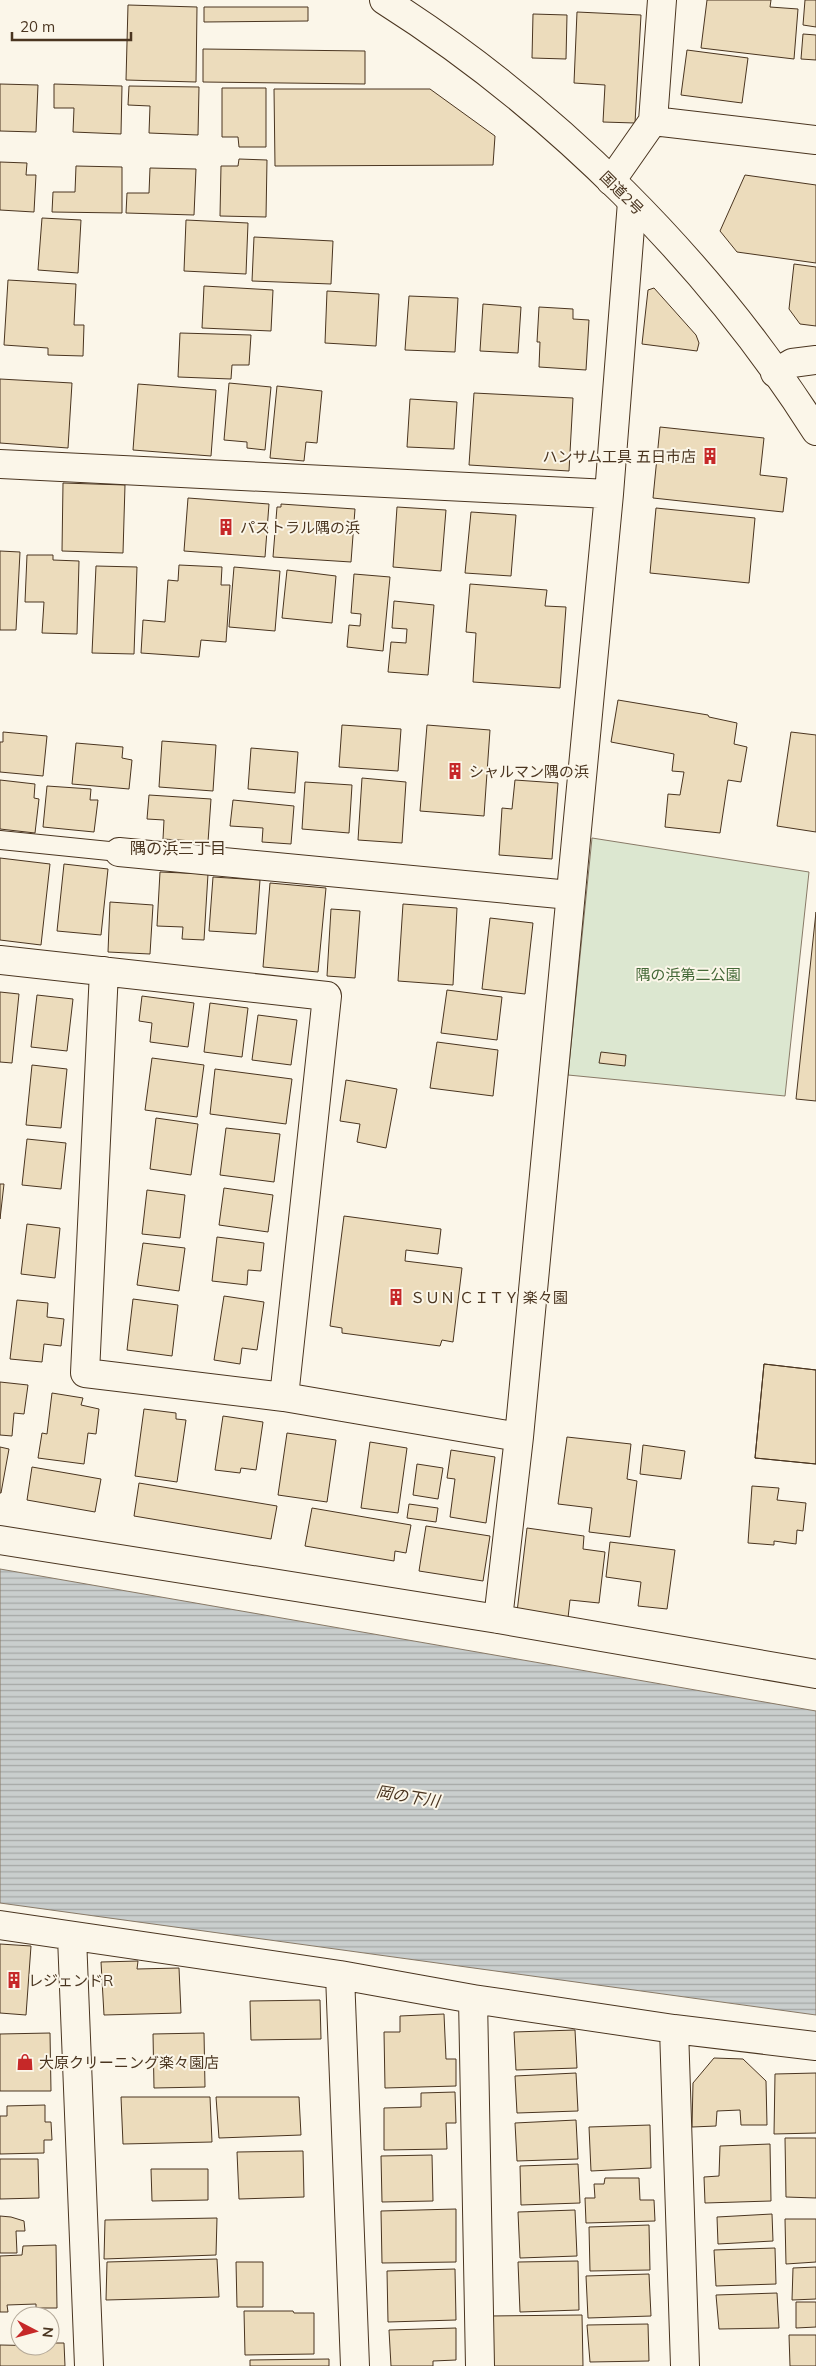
<svg xmlns="http://www.w3.org/2000/svg" width="816" height="2366" viewBox="0 0 816 2366" font-family="Mulish,'Noto Sans JP',sans-serif">
<style>
.green{fill:#dce7d0;stroke:#887966}
.water{fill:url(#water-rules);stroke:#887966}
.building{fill:#ecdcbc;stroke:#4a3520}
.lines{fill:none;stroke-linecap:round;stroke-linejoin:round}
.lane-casing{stroke:#4a3520;stroke-width:20}
.street-casing{stroke:#4a3520;stroke-width:30}
.highway-casing{stroke:#4a3520;stroke-width:30}
.lane{stroke:#fbf6e9;stroke-width:18}
.street{stroke:#fbf6e9;stroke-width:28}
.highway{stroke:#fbf6e9;stroke-width:28}
.labels{text-anchor:middle;dominant-baseline:central;stroke-width:4;stroke-linejoin:round;paint-order:stroke}
.street-label{font-size:15px;fill:#4a3520;stroke:#fbf6e9}
.poi-label{font-size:15px;fill:#4a3520;stroke:#fbf6e9;text-anchor:start}
.park-label{font-size:15px;fill:#436837;stroke:#fbf6e9}
.neighbourhood-label{font-size:16px;fill:#4a3520;stroke:#fbf6e9}
.water-label{font-size:16px;font-style:italic;fill:#4a3520;stroke:#fbf6e9}
</style>
<defs>
<pattern id="water-rules" width="6" height="5" patternUnits="userSpaceOnUse" patternTransform="scale(1.25)"><rect width="6" height="5" fill="#c9cecd"/><path d="M0 2.5h6" fill="none" stroke="#a5a8a6"/></pattern>
</defs>
<rect width="100%" height="100%" fill="#fbf6e9"/>
<!-- green -->
<path class="green" d="M592,838L809,872L785,1096L568,1075Z"/>
<!-- water -->
<path class="water" d="M0,1569L816,1711V2015L0,1903Z"/>
<!-- building -->
<path class="building" d="M707,0H771L770,7L798,9L794,59L701,48Z
M805,0H816V27L803,25Z
M128,5L197,7L196,82L126,80Z
M204,7H308V21L204,22Z
M577,12L641,15L635,123L603,122L605,85L574,83Z
M533,14L567,15L566,59L532,58Z
M803,34L816,35V60L801,59Z
M203,49L365,51V84L203,82Z
M687,50L748,58L742,103L681,95Z
M0,84L38,85L36,132L0,131Z
M54,84L122,86L121,134L73,132L74,108H54Z
M129,86L199,87L198,135L149,133L150,106L128,105Z
M222,88H266V147H239L238,137H222Z
M274,89H430L495,136L493,165L275,166Z
M239,159L267,160L266,217L220,216L221,166H238Z
M0,162L27,163L26,175H36L34,212L0,210Z
M76,166L122,167V213L52,212L53,192H75Z
M150,168L196,169L194,215L126,213L127,193H149Z
M745,175L816,185V263L737,252L720,231Z
M42,218L81,220L78,273L38,270Z
M186,220L248,223L246,274L184,271Z
M254,237L333,241L331,284L252,281Z
M794,264L816,267V326L800,324L789,309Z
M8,280L76,284L74,325H84L83,356L48,355V348L4,345Z
M204,286L273,290L271,331L202,328Z
M654,288L696,335L699,343L697,351L642,344L648,290Z
M327,291L379,294L376,346L325,343Z
M409,296L458,298L455,352L405,350Z
M483,304L521,307L518,353L480,351Z
M539,307L573,309V319L589,320L586,370L539,367L540,342H537Z
M180,333L251,335L249,365H232L231,379L178,377Z
M0,379L72,383L68,448L0,443Z
M229,383L271,387L265,450L247,448V442L224,440Z
M138,384L216,390L211,456L133,450Z
M277,386L322,391L317,443L306,442L304,461L270,458Z
M474,393L573,398L569,471L469,465Z
M410,399L457,402L454,449L407,447Z
M660,427L764,438L760,475L787,478L783,512L653,498Z
M63,483L125,485L123,553L62,551Z
M188,498L269,504L265,557L184,551Z
M281,504L355,509L351,562L273,557L277,507H281Z
M397,507L446,510L441,571L393,567Z
M656,508L755,518L749,583L650,573Z
M471,512L516,515L511,576L465,573Z
M0,551L20,552L16,630H0Z
M27,555H53V560L79,561L77,634L42,633L44,602H25Z
M179,565L222,567L221,585H230L226,642L201,640L199,657L141,653L143,620L165,622L168,580L178,581Z
M96,566L137,567L134,654L92,653Z
M234,567L280,571L275,631L229,627Z
M287,570L336,576L332,623L282,618Z
M354,574L390,577L383,651L347,647L349,625L360,626L361,614L351,613Z
M470,584L547,590L545,606L566,607L560,688L473,682L476,633L466,632Z
M394,601L434,605L428,675L388,672L391,642L406,643L407,629L392,628Z
M618,700L708,715L709,717L737,723L734,744L747,747L741,782L728,780L720,833L665,827L668,794L680,795L684,772L672,771L674,754L611,742Z
M342,725L401,729L398,771L339,767Z
M427,725L490,730L484,816L420,811Z
M3,732L47,736L43,776L0,772V742H3Z
M791,732L816,735V832L777,826Z
M162,741L216,745L213,791L159,787Z
M76,743L123,747L122,758L132,760L129,789L72,784Z
M251,748L298,752L295,793L248,789Z
M362,778L406,782L402,843L358,840Z
M0,780L35,784L34,798L39,799L35,833L0,829Z
M515,780L558,783L552,859L499,855L502,808L512,809Z
M305,782L352,785L349,833L302,829Z
M47,786L91,789L90,800H98L94,832L43,827Z
M149,795L211,799L208,842L163,839L164,820L147,819Z
M233,800L294,806L291,844L262,842L263,828L230,826Z
M0,858L50,864L41,945L0,940Z
M64,864L108,869L101,935L57,931Z
M160,872L208,874L204,940L182,939L183,927L157,926Z
M213,877L260,880L256,934L209,931Z
M270,883L326,888L318,972L263,967Z
M110,902L153,905L150,954L108,952Z
M403,904L457,908L453,985L398,981Z
M331,909L360,911L355,978L327,976Z
M816,912V1101L796,1099Z
M490,918L533,923L525,994L482,989Z
M447,990L502,997L497,1040L441,1033Z
M0,992L19,994L12,1063L0,1062Z
M37,995L73,999L67,1051L31,1047Z
M142,996L194,1003L188,1047L150,1042L152,1023L139,1021Z
M210,1003L248,1008L242,1057L204,1052Z
M258,1015L297,1020L291,1065L252,1060Z
M437,1042L498,1050L493,1096L430,1088Z
M601,1052L626,1055L625,1066L599,1063Z
M152,1058L204,1065L197,1117L145,1110Z
M32,1065L67,1069L61,1128L26,1125Z
M215,1069L292,1079L286,1124L210,1114Z
M346,1080L397,1089L386,1148L357,1142L360,1124L340,1121Z
M156,1118L198,1124L191,1175L150,1169Z
M226,1128L280,1134L274,1182L220,1175Z
M27,1139L66,1143L61,1189L22,1185Z
M0,1184H4L0,1219Z
M224,1188L273,1195L268,1232L219,1225Z
M147,1190L185,1195L180,1238L142,1234Z
M344,1216L441,1229L438,1254L406,1250L405,1261L462,1268L453,1342L442,1340L440,1346L342,1333V1328L330,1326Z
M27,1224L60,1228L55,1278L21,1274Z
M217,1237L264,1243L261,1271L248,1270L247,1285L212,1281Z
M143,1243L185,1248L179,1291L137,1285Z
M224,1296L264,1302L257,1350L242,1348L240,1364L214,1360Z
M133,1299L178,1305L172,1356L127,1350Z
M17,1300L48,1303L47,1317L64,1319L61,1346L44,1344L42,1362L10,1359Z
M764,1364L816,1370V1464L755,1458Z
M764,1364L816,1370V1464L755,1458Z
M0,1382L28,1385L24,1414L14,1413L12,1436L0,1435Z
M52,1393L83,1398L81,1405L99,1409L96,1434L88,1433L84,1464L38,1458L42,1433L47,1434Z
M144,1409L176,1413V1419L186,1420L177,1482L135,1476Z
M223,1416L263,1422L256,1470L241,1468L240,1473L215,1470Z
M287,1433L336,1440L327,1502L278,1495Z
M567,1437L631,1444L627,1479L637,1481L630,1537L589,1532L592,1508L558,1504Z
M370,1442L407,1448L398,1513L361,1508Z
M643,1445L685,1451L681,1479L640,1474Z
M0,1447L9,1449L1,1493H0Z
M451,1450L495,1457L486,1523L450,1517L455,1479L447,1478Z
M417,1464L443,1468L438,1499L413,1495Z
M32,1467L101,1479L95,1512L27,1500Z
M139,1483L277,1506L271,1539L134,1516Z
M752,1486L779,1488L777,1500L806,1503L803,1531L797,1530L796,1544L774,1541V1545L748,1543Z
M409,1504L438,1508L436,1522L407,1518Z
M312,1508L411,1525L406,1553L395,1551L394,1561L305,1546Z
M426,1526L490,1536L483,1581L419,1571Z
M527,1528L584,1536L583,1549L605,1552L599,1603L570,1600L568,1618L517,1612Z
M610,1542L675,1550L667,1609L638,1606L641,1582L606,1577Z
M0,1944L31,1946L26,2015L0,2013Z
M138,1961L137,1969L179,1968L181,2013L104,2015L101,1962Z
M320,2000L321,2039L251,2040L250,2001Z
M444,2014L446,2059H456V2086L385,2088L384,2032H400V2016Z
M575,2030L577,2068L516,2070L514,2032Z
M50,2033L51,2091H0V2034Z
M204,2033L205,2087L154,2088L153,2034Z
M714,2058L743,2059L766,2081L767,2125H741L740,2110L717,2111L716,2126L692,2127L693,2083Z
M576,2073L578,2111L517,2113L515,2076Z
M816,2073V2133L774,2134L775,2074Z
M455,2092L456,2123H446L447,2149L384,2150V2108L421,2107V2093Z
M121,2097H210L212,2142L123,2144Z
M216,2097H299L301,2135L219,2138Z
M45,2105V2122H51L52,2140H44V2153L0,2154V2116H7V2106Z
M576,2120L578,2159L517,2161L515,2123Z
M650,2125L651,2168L591,2171L589,2127Z
M785,2138H816V2198L786,2197Z
M770,2144L771,2201L705,2203L704,2177L719,2176L720,2146Z
M303,2151L304,2197L239,2199L237,2152Z
M432,2155L433,2201L382,2202L381,2156Z
M0,2159H38L39,2198L0,2199Z
M578,2164L580,2203L521,2205L520,2166Z
M151,2169H208V2200L152,2201Z
M605,2178H639L640,2200H654L655,2221L586,2223L585,2198H595L594,2184H604Z
M456,2209V2262L382,2263L381,2211Z
M575,2210L577,2256L520,2258L518,2212Z
M772,2214L773,2241L718,2244L717,2217Z
M0,2216L11,2217L24,2221L25,2231H16L17,2253H0Z
M217,2218L216,2255L104,2259L105,2220Z
M785,2219H816V2262L786,2264Z
M649,2225L650,2270L590,2271L589,2227Z
M56,2245L57,2308H36V2304L7,2305L8,2312H0V2256L22,2255L23,2246Z
M775,2248L776,2284L716,2286L714,2250Z
M217,2259L219,2297L106,2300L107,2262Z
M578,2261L579,2310L520,2312L518,2262Z
M236,2262H263V2307H237Z
M816,2267V2299L792,2300L793,2268Z
M455,2269L456,2320L388,2322L387,2271Z
M649,2274L651,2316L588,2318L586,2276Z
M777,2293L779,2328L719,2329L716,2295Z
M796,2302H816V2327L796,2328Z
M244,2311H293L294,2313H314V2354L245,2355Z
M582,2315L583,2366H490L489,2316Z
M648,2324L649,2361L590,2362L587,2325Z
M456,2328V2360L433,2361V2366H391L389,2330Z
M789,2335H816V2366H790Z
M50,2343H64L65,2366H0V2345L50,2346Z
M329,2359V2366H250V2360Z"/>
<g class="lines">
<!-- lane casing -->
<g class="lane-casing">
<path id="lane" d="M0,840L119,852"/>
</g>
<!-- street casing -->
<g class="street-casing">
<path id="street" d="M653,121L662,0
M611,181L653,121L816,140
M775,373L792,363L816,360
M0,464L609,494
M119,852L570,895
M0,960L327,996L284,1397
M104,971L85,1373L284,1397L519,1437
M0,1540L498,1619L816,1674
M498,1619L519,1437L609,494L632,202
M0,1925L340,1975L473,1999L674,2029L816,2046
M72,1937L89,2366
M340,1975L355,2366
M473,1999L480,2366
M674,2029L685,2366"/>
</g>
<!-- highway casing -->
<g class="highway-casing">
<path id="highway" d="M384,0C553,107 709,262 816,431"/>
</g>
<!-- lane -->
<use href="#lane" class="lane"/>
<!-- street -->
<use href="#street" class="street"/>
<!-- highway -->
<use href="#highway" class="highway"/>
</g>
<!-- icons -->
<defs>
<g id="building-bare" transform="scale(1.35)"><path d="M-4-6H4V6H1V3H-1V6H-4ZM-2.5-4.3h1.7v1.8h-1.7ZM.8-4.3h1.7v1.8H.8ZM-2.5-1h1.7V.8h-1.7ZM.8-1h1.7V.8H.8Z" fill="#c62828" stroke="#fbf6e9" stroke-width="2.5" paint-order="stroke"/></g>
<g id="shop-bare" transform="scale(1.35)"><path d="M-5-2.5h2.3a2.7 3.5 0 0 1 5.4 0H5L5.5 6h-11ZM-1.5-2.5h3a1.5 2.3 0 0 0-3 0Z" fill="#c62828" stroke="#fbf6e9" stroke-width="2.5" paint-order="stroke"/></g>
</defs>
<g fill-rule="evenodd">
<use href="#building-bare" x="710" y="456"/>
<use href="#building-bare" x="226" y="527"/>
<use href="#building-bare" x="455" y="771"/>
<use href="#building-bare" x="396" y="1297"/>
<use href="#building-bare" x="14" y="1980"/>
<use href="#shop-bare" x="25" y="2062"/>
</g>
<g class="labels">
<!-- street labels -->
<g class="street-label">
<text transform="translate(622 193) rotate(45)">国道2号</text>
</g>
<!-- poi labels -->
<g class="poi-label">
<text x="696" y="456" text-anchor="end">ハンサム工具 五日市店</text>
<text x="240" y="527">パストラル隅の浜</text>
<text x="469" y="771">シャルマン隅の浜</text>
<text x="410" y="1297">ＳＵＮ ＣＩＴＹ 楽々園</text>
<text x="28" y="1980">レジェンドR</text>
<text x="39" y="2062">大原クリーニング楽々園店</text>
</g>
<!-- park labels -->
<g class="park-label">
<text x="688" y="974">隅の浜第二公園</text>
</g>
<!-- neighbourhood labels -->
<g class="neighbourhood-label">
<text x="178" y="848">隅の浜三丁目</text>
</g>
<!-- water labels -->
<g class="water-label">
<text transform="translate(408 1796) rotate(9)">岡の下川</text>
</g>
</g>
<!-- north arrow -->
<g transform="translate(35 2331) rotate(96)"><circle r="24" fill="#fbf6e9" stroke="#b4a999"/>
<path d="M0-4L9 19L0 12L-9 19Z" fill="#c62828"/>
<text y="-8" font-size="14" font-weight="bold" text-anchor="middle" fill="#4a3520">N</text>
</g>
<!-- scale -->
<path d="M12 32v8h119v-8" fill="none" stroke="#4a3520" stroke-width="2.5"/>
<text x="20" y="32" font-size="15" fill="#4a3520" stroke="#fbf6e9" stroke-width="4" paint-order="stroke">20 m</text>
</svg>
